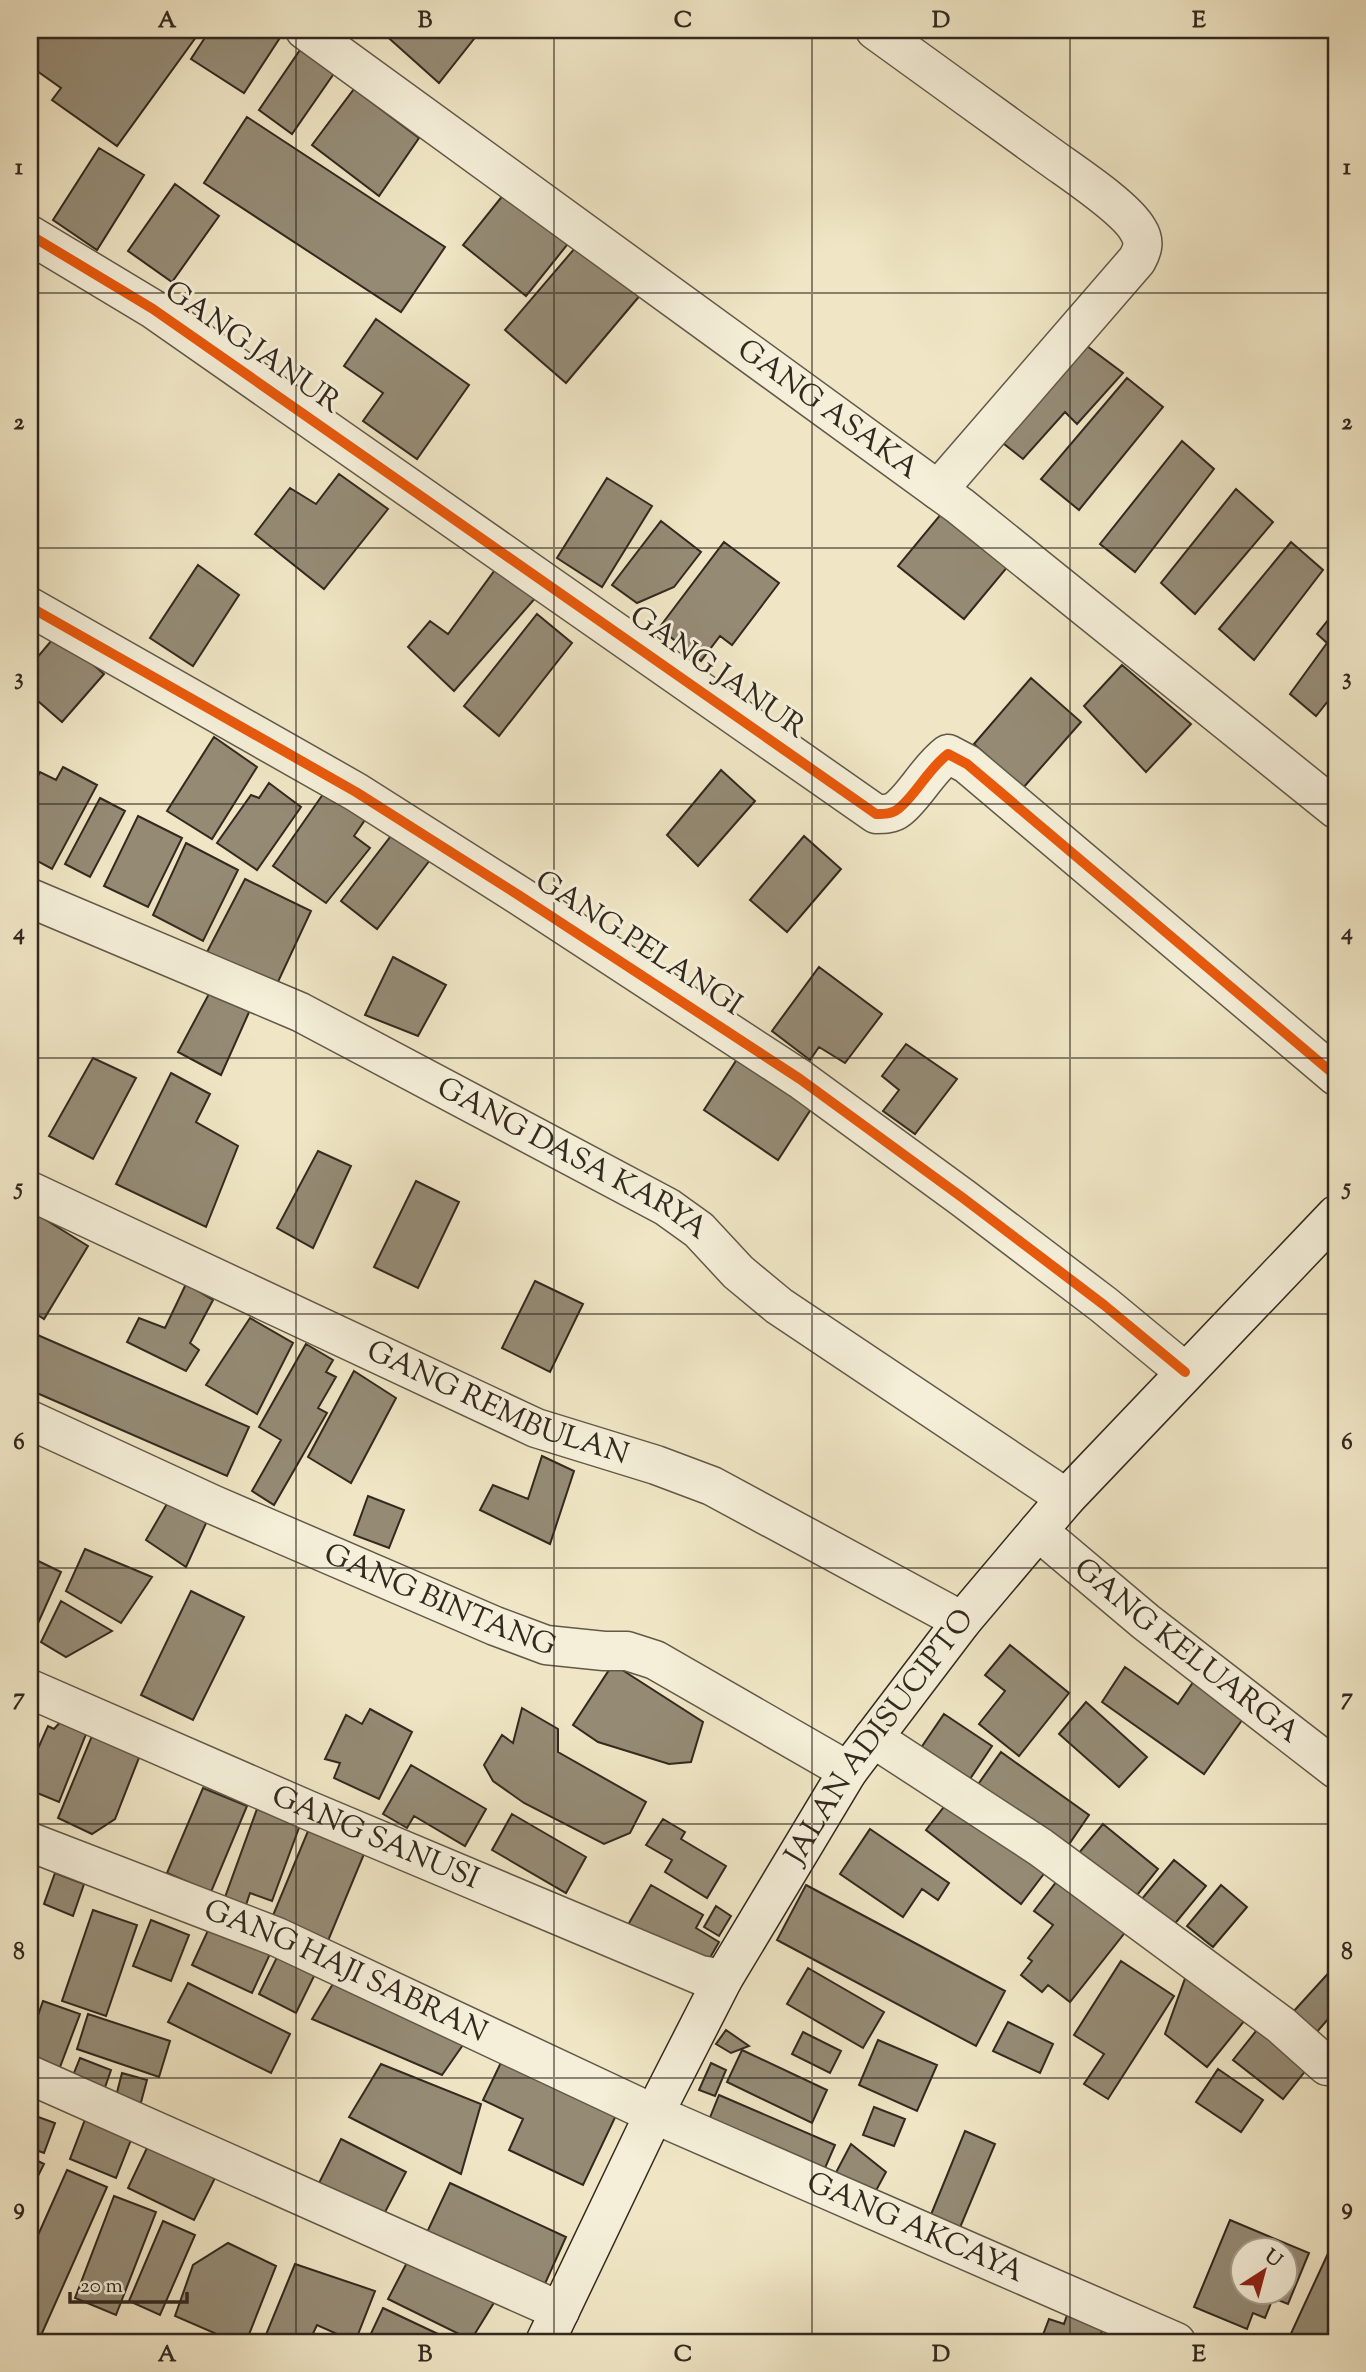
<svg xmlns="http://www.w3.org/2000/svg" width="1366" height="2372" viewBox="0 0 1366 2372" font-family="'Sorts Mill Goudy',serif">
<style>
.building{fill:#958b75;stroke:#33291f;stroke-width:2;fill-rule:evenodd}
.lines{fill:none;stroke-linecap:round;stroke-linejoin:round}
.minor-casing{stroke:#625848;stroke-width:41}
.secondary-casing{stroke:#33291f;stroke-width:41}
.minor{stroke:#f5efd9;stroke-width:38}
.secondary{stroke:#f5efd9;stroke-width:38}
.cycleway-casing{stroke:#f5efd9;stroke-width:15}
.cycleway{stroke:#e8590c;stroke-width:10}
.grid{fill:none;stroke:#33291f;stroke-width:2;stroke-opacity:0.55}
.labels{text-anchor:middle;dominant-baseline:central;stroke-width:6;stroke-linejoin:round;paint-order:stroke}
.street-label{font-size:30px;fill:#33291f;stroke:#f5efd9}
.neatline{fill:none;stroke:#33291f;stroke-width:2.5}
.grid-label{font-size:23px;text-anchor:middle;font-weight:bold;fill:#33291f}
</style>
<rect width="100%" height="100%" fill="#f0e6c5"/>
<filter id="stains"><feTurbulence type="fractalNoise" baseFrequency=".00286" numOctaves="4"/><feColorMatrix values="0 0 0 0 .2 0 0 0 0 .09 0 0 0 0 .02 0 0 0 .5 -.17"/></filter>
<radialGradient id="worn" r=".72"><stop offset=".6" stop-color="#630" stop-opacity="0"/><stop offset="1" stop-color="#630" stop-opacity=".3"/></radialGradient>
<!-- building -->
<path class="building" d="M45,30H195L199,33L117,146L52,100L61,88L30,66V50Z
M210,30H285L244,93L191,59Z
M383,30H481L439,83L382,32Z
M302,47L335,72L292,134L259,110Z
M354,89L419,138L379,196L312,145Z
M247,117L445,247L401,312L204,183Z
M99,148L144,175L97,250L53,220Z
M175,184L219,216L172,282L128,251Z
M508,189L571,240L526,296L463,245Z
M581,241L642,293L566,383L505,330Z
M376,319L469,385L417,459L363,421L383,393L344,366Z
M1079,340L1123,373L1077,424L1065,412L1023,459L994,436Z
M1127,378L1163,407L1079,510L1041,479Z
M1182,441L1214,469L1135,572L1100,544Z
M339,474L388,509L324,589L255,534L290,488L316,504Z
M607,478L652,506L602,587L557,558Z
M1236,489L1273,522L1195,614L1161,583Z
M941,514L1009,565L964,619L898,566Z
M661,521L701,552L674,587L637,603L612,585Z
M724,542L779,583L732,645L720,636L701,661L659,628Z
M1291,542L1323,570L1254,660L1219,629Z
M500,563L537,596L454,691L408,647L430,621L448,634Z
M198,565L239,595L193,666L150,638Z
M1336,610V691L1316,716L1290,694L1327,643L1317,634Z
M537,614L572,643L499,736L464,706Z
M57,634L104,674L62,722L30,694V666Z
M1122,665L1191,724L1146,772L1084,706Z
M1031,678L1081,722L1023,788L974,744Z
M214,737L257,767L212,839L167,811Z
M63,767L97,785L52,869L30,857V791L40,772L56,780Z
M721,770L755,801L698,866L667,835Z
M269,783L301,807L257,870L217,843L251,795L259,798Z
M328,787L369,814L354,836L370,848L326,903L273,866Z
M100,798L125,811L90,877L65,864Z
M138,816L182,838L148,907L104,886Z
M394,832L430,860L377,929L341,901Z
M804,836L841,869L787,932L750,900Z
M186,843L238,870L203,941L153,915Z
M245,879L311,911L277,984L207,952Z
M393,957L446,985L418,1036L365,1015Z
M819,967L882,1014L845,1063L819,1047L810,1060L772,1031Z
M210,992L250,1010L221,1075L178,1052Z
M906,1044L957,1079L915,1134L883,1111L899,1090L882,1076Z
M743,1050L815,1103L778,1160L704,1110Z
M93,1058L136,1078L93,1159L49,1136Z
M171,1073L210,1094L196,1122L238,1146L206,1227L116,1184Z
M318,1151L351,1166L313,1248L277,1228Z
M416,1181L459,1202L418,1288L374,1267Z
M33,1212L88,1246L44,1319L30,1310V1218Z
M535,1281L583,1304L550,1372L502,1348Z
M186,1284L213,1300L190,1343L199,1350L186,1371L127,1342L139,1318L165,1328Z
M250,1318L293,1343L257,1414L206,1385Z
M33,1333L249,1427L227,1476L30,1390V1341Z
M306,1344L333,1360L326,1372L336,1377L318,1408L327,1413L274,1505L252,1491L281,1440L259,1427Z
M354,1371L396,1398L351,1483L308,1457Z
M542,1456L574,1471L550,1544L480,1510L493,1485L528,1499Z
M368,1496L404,1510L389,1548L354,1535Z
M168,1502L207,1521L186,1567L146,1540Z
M85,1549L152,1577L121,1623L66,1591Z
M30,1557L61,1572L30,1641Z
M191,1591L244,1617L193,1720L141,1695Z
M61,1601L112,1631L66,1657L41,1642Z
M1010,1645L1069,1693L1019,1756L979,1724L1005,1691L985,1675Z
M613,1664L703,1722L691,1762L669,1764L598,1742L573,1725Z
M1125,1667L1178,1704L1196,1678L1247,1713L1204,1774L1102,1702Z
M1086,1702L1147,1757L1119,1787L1059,1734Z
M522,1708L558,1729V1752L646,1802L630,1833L604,1844L524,1803L493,1781L484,1765L502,1735L513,1743Z
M370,1709L412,1732L379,1799L334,1778L340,1763L325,1759L346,1715L362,1724Z
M944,1714L992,1746L960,1794L912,1761Z
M63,1719L88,1729L59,1802L30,1790V1751L36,1753L48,1726L54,1729Z
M94,1731L142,1750L115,1819L92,1834L58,1818Z
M1001,1752L1089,1815L1063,1853L974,1790Z
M411,1765L486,1809L465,1846L414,1816L407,1828L383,1814Z
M203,1788L247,1806L211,1892L167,1873Z
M954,1794L1049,1867L1021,1904L926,1830Z
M257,1809L300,1825L272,1901L250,1893L245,1908L224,1900Z
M512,1814L586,1857L566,1893L492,1850Z
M663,1819L685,1832L681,1839L726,1866L707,1898L665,1872L672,1860L646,1845Z
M1103,1824L1158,1869L1129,1905L1073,1860Z
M870,1829L949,1883L938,1900L922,1889L903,1917L840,1874Z
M308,1831L364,1854L325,1948L269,1925Z
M1174,1860L1206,1886L1168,1932L1136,1906Z
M55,1873L84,1884L73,1916L44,1904Z
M1060,1877L1127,1930L1070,2002L1048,1985L1042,1992L1021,1975L1032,1961L1028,1958L1053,1925L1034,1911Z
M651,1885L703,1915L696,1928L719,1942L700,1975L625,1930Z
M806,1885L1005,1991L976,2046L777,1940Z
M1221,1885L1247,1907L1213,1947L1187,1926Z
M716,1906L731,1916L719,1936L704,1927Z
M93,1910L137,1925L106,2016L62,2001Z
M151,1920L189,1935L171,1981L133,1966Z
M210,1926L270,1954L252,1993L192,1965Z
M280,1951L317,1970L296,2013L259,1994Z
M1121,1961L1174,1996L1108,2099L1084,2084L1104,2054L1074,2035Z
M808,1968L884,2012L863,2048L787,2004Z
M1333,1968L1336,1970V2010L1316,2033L1293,2012Z
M1187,1973L1245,2020L1207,2067L1165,2034Z
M334,1982L465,2042L442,2075L312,2019Z
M188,1983L290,2034L271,2073L168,2022Z
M43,2001L80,2014L57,2075L30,2064V2038Z
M88,2014L170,2041L159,2077L77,2049Z
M1264,2021L1314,2060L1283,2099L1233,2060Z
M1008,2022L1053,2044L1040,2073L993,2051Z
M726,2030L749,2046L731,2053L716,2044Z
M803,2032L841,2051L830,2073L792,2054Z
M878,2040L937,2065L917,2111L859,2085Z
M742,2050L827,2090L812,2123L727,2082Z
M506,2052L620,2107L583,2185L509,2150L523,2119L483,2100Z
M80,2058L111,2070L102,2096L70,2083Z
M711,2063L726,2070L715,2096L699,2090Z
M381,2064L481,2104L461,2174L349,2117Z
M1218,2069L1263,2100L1241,2132L1196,2102Z
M122,2073L147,2080L140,2106L115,2100Z
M719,2095L835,2145L822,2175L707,2125Z
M874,2107L905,2119L894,2146L863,2135Z
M89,2109L136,2127L116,2178L70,2159Z
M30,2114L55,2123L44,2153L30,2148Z
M155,2131L222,2164L194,2220L128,2188Z
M965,2131L995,2144L959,2230L930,2217Z
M341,2139L406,2172L383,2216L319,2183Z
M851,2144L886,2172L872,2198L832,2180Z
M30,2157L44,2164L32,2188L30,2187Z
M67,2170L107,2187L39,2340L30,2336V2304L35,2292L30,2289V2253Z
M450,2183L566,2237L539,2297L422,2243Z
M114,2196L156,2212L116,2315L75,2298Z
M1230,2220L1309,2253L1288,2304L1273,2298L1265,2318L1253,2313L1247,2329L1194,2307ZM1244,2250H1286V2292H1244Z
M163,2221L195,2235L160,2315L129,2301Z
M228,2243L276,2266L246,2342H235L175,2316L193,2265Z
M1330,2249L1336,2252V2342H1292L1288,2340Z
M413,2251L495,2301L471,2340L388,2299Z
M295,2264L375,2291L355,2342L317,2325L309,2342H263Z
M383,2308L455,2342H367Z
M1067,2315L1103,2328L1098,2342H1027L1029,2335L1041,2340L1049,2319L1064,2324Z"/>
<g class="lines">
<!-- minor casing -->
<g class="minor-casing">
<g id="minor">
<path id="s1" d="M305,30L960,506L1336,809"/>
<path d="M875,30C934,73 993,115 1052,158C1074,174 1126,208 1138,230C1145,241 1143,249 1137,260L938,490"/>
<path d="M30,235L153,309L876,814C884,814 892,814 898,809C915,796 928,769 948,754L967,764L1336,1076"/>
<path d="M30,607L356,792L520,896L800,1079L963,1198L1104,1305L1185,1372"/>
<path id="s2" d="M30,898L300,1012L667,1207L699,1230L738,1272L779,1306L1066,1498"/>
<path id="s3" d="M30,1191L536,1428L656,1465L712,1486L962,1621"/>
<path id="s4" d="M30,1420L214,1505L495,1626L546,1645L604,1651H627L655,1660L848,1771"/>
<path id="s5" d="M1038,1531L1146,1622L1336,1769"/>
<path id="s6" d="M30,1689L310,1811L700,1975L723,1979"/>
<path d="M873,1738L1040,1847L1281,2025L1327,2066"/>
<path id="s7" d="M30,1842L277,1937L654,2114L1176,2342"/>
<path d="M30,2075L560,2311"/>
</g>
</g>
<!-- secondary casing -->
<g class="secondary-casing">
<g id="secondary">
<path id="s8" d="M545,2342L654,2114L723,1979L848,1771L962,1621L1066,1498L1336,1215"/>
</g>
</g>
<!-- minor -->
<use href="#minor" class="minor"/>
<!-- secondary -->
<use href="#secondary" class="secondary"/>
<!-- cycleway casing -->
<g class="cycleway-casing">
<path id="cycleway" d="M30,235L153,309L876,814C884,814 892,814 898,809C915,796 928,769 948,754L967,764L1336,1076
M30,607L356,792L520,896L800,1079L963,1198L1104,1305L1185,1372"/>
</g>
<!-- cycleway -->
<use href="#cycleway" class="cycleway"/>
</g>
<!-- grid -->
<path class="grid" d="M296,30V2342M554,30V2342M812,30V2342M1070,30V2342M30,293H1336M30,548H1336M30,804H1336M30,1058H1336M30,1314H1336M30,1568H1336M30,1824H1336M30,2078H1336"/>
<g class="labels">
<!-- street labels -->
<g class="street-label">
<text transform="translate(252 348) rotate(35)">GANG JANUR</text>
<text stroke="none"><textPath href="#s1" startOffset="646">GANG ASAKA</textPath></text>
<text transform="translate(717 673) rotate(35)">GANG JANUR</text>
<text transform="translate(638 944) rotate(33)">GANG PELANGI</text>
<text stroke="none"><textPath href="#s2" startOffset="602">GANG DASA KARYA</textPath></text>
<text stroke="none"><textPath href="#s3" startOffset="514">GANG REMBULAN</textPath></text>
<text stroke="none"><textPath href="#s4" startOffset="448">GANG BINTANG</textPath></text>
<text stroke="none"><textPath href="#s5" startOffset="191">GANG KELUARGA</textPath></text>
<text stroke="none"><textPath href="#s8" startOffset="693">JALAN ADISUCIPTO</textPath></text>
<text stroke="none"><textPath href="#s6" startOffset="376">GANG SANUSI</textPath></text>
<text stroke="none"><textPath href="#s7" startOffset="341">GANG HAJI SABRAN</textPath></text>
<text stroke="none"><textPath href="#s7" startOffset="966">GANG AKCAYA</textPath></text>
</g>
</g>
<!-- margin -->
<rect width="1366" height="2372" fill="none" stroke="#f0e6c5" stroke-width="77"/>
<!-- north arrow -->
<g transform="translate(1264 2271) rotate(36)"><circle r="33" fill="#f5efd9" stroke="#a7a08f" stroke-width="2"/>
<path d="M0-5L12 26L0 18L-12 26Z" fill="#8f2418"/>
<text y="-10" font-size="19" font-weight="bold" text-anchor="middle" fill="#33291f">U</text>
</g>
<!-- scale -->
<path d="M70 2292v10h117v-10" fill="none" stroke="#33291f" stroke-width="3.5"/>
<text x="80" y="2292" font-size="21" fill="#33291f" stroke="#f5efd9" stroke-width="5" paint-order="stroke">20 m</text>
<rect x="38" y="38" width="1290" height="2296" class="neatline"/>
<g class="grid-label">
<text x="167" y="27">A</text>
<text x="425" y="27">B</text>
<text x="683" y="27">C</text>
<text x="941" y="27">D</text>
<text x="1199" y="27">E</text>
<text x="19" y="174">1</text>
<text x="1347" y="174">1</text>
<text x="19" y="429">2</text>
<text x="1347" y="429">2</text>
<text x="19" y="684">3</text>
<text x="1347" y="684">3</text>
<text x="19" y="939">4</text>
<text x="1347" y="939">4</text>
<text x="19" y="1194">5</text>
<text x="1347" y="1194">5</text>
<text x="19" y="1449">6</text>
<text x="1347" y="1449">6</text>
<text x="19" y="1704">7</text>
<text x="1347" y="1704">7</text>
<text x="19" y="1959">8</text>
<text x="1347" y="1959">8</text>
<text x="19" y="2214">9</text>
<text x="1347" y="2214">9</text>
<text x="167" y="2361">A</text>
<text x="425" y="2361">B</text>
<text x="683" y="2361">C</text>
<text x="941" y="2361">D</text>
<text x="1199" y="2361">E</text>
</g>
<rect width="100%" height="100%" filter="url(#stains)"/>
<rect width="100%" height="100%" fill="url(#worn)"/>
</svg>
